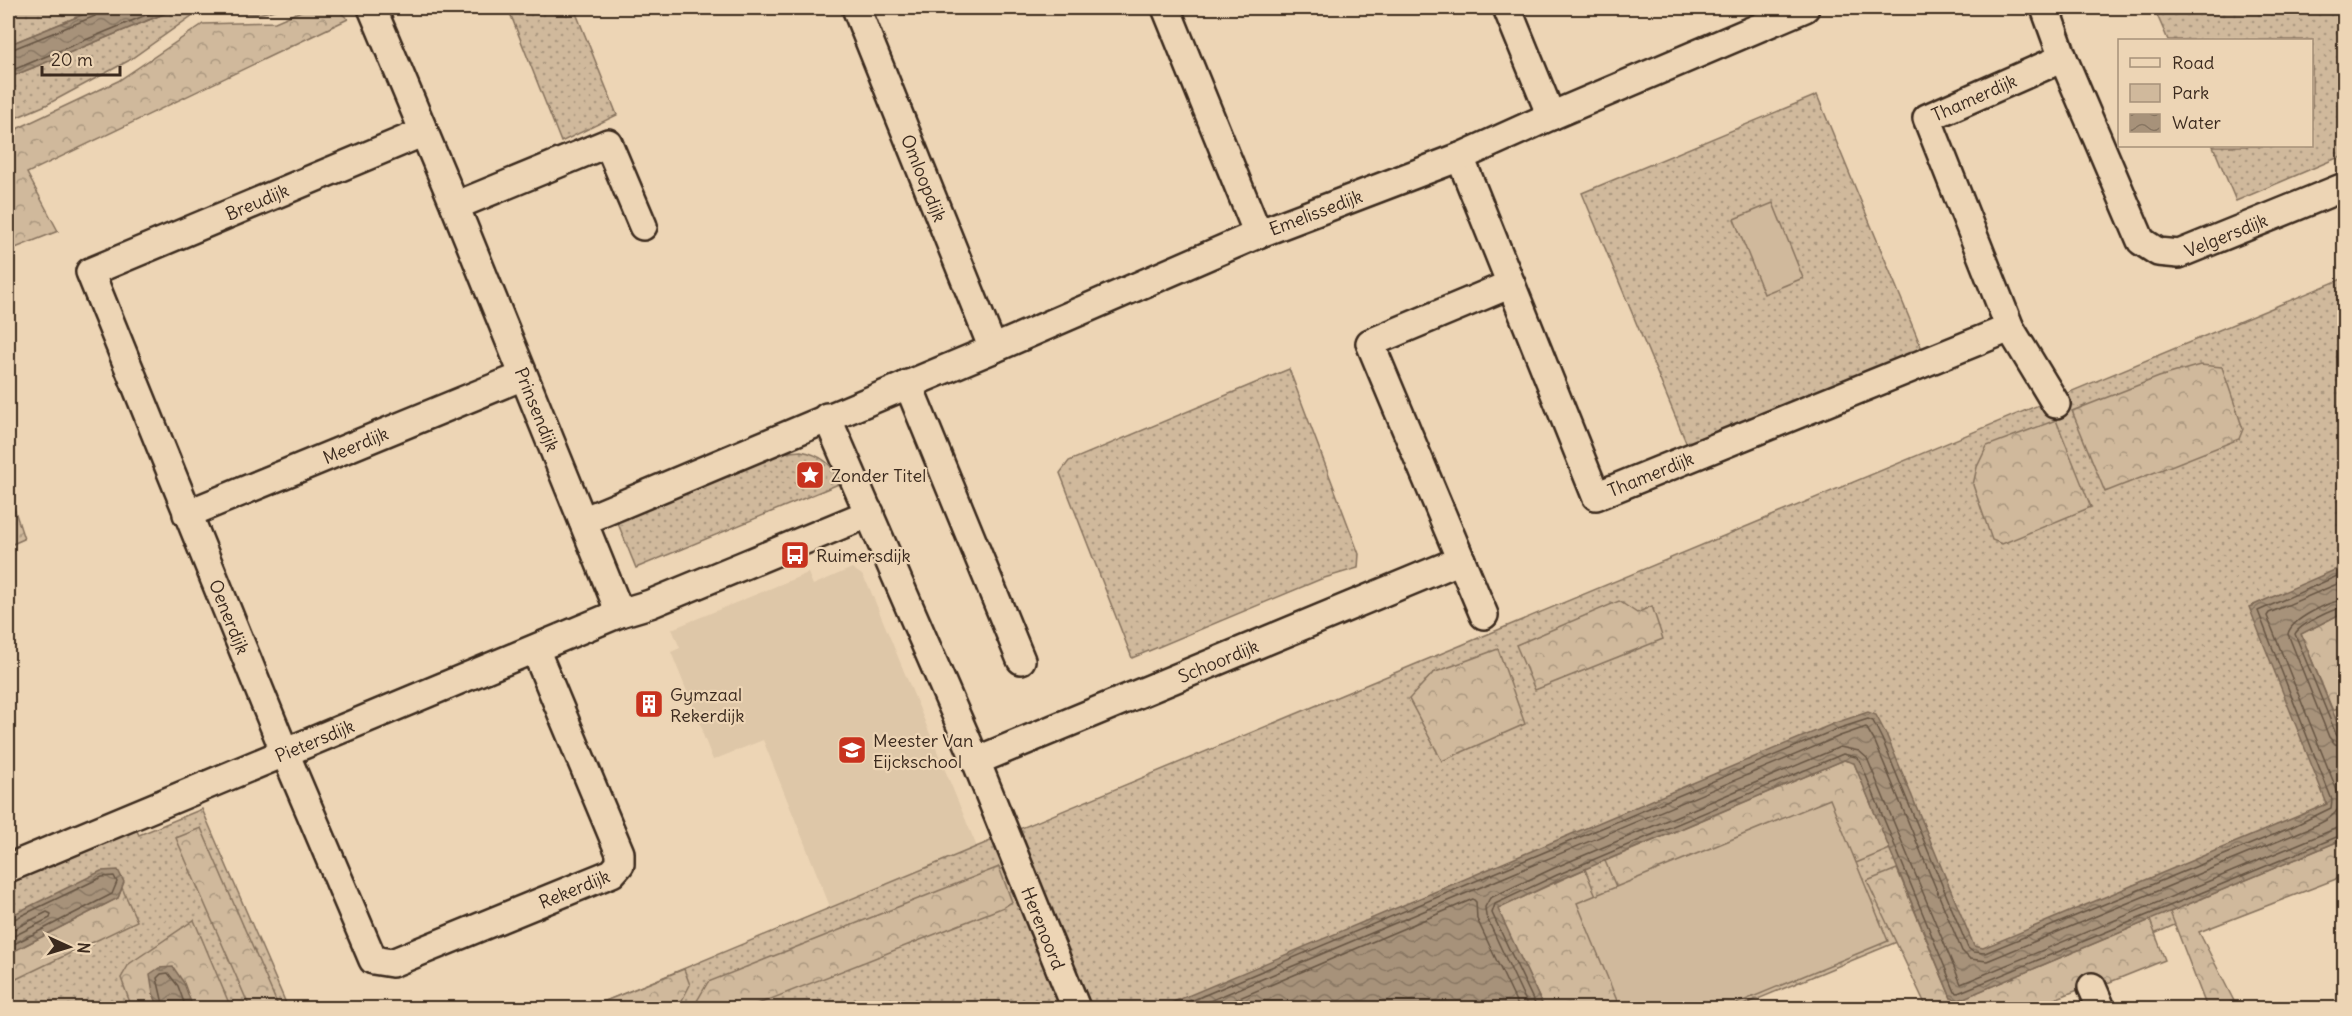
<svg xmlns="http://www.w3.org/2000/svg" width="2352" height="1016" viewBox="0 0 2352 1016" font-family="Delius,sans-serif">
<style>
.built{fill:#dec7a8}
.green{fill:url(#green-dots);stroke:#86725d;stroke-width:1.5}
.forest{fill:url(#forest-crowns);stroke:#86725d;stroke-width:1.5}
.pitch{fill:#d0b99c;stroke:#86725d;stroke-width:1.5}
.water{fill:url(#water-waves);stroke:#7c6855;stroke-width:1.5}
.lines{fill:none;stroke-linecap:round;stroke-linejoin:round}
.shore{stroke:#665443;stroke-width:1.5}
.street-casing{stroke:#3b2a1e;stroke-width:32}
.street{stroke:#edd5b5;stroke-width:27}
.labels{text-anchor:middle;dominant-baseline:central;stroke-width:4.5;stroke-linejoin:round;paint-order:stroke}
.street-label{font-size:18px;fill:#3b2a1e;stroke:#edd5b5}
.poi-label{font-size:18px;fill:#3b2a1e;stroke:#edd5b5;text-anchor:start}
</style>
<defs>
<pattern id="green-dots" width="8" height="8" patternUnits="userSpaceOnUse" patternTransform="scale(1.5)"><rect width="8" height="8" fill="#d0b99c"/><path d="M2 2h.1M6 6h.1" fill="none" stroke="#aa977f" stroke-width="1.8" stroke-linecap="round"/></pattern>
<pattern id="forest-crowns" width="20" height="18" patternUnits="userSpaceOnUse" patternTransform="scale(1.5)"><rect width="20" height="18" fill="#d0b99c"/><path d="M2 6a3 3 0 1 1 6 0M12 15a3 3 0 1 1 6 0" fill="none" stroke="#aa977f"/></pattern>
<pattern id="water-waves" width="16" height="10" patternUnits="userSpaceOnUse" patternTransform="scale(1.5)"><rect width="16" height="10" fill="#a7927a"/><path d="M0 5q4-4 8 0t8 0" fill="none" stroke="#897763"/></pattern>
</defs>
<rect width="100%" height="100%" fill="#edd5b5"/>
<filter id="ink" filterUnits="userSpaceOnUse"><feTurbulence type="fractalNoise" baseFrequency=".0167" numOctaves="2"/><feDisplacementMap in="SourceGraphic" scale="12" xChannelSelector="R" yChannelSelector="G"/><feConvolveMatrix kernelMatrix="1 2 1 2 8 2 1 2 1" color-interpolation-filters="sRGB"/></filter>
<g filter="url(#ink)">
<!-- built -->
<path class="built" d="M852,568L862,575L869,587L979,852L833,914L763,740L713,760L702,732L703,731L671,652L680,648L672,629L808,573L813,585Z"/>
<!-- green -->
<path class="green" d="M8,8H99L8,45Z
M178,8H282L259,14L203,11L196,13L128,61L46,105L8,121V78Z
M508,8H574L617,115L561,142Z
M2154,8H2344V155L2236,201L2213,146H2312V40H2168Z
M1817,95L1922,349L1688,447L1582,193Z
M2344,278V850L1987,1008H1932L1904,939L1736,1008H589Z
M1289,369L1359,554L1358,568L1321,579L1132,658L1060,473L1069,461Z
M801,451C821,455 833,464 841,483L636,568L617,521L778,453Z
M202,809L288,1008H8V876L133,822L139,835Z"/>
<!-- forest -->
<path class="forest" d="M308,8H335L348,19L27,173L58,231L8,251V133L118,81L203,24L275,22Z
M2200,365L2222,367L2243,429L2239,439L2105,492L2072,411L2159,377Z
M2056,420L2091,507L2002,544L1992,540L1973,485L1977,467L1987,446Z
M8,489L24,539L8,546Z
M1619,601L1637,613L1652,606L1663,639L1535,690L1516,645Z
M2344,612V706L2333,711L2301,634Z
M1498,649L1525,724L1442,761L1409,699L1433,673Z
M1844,760L1854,763L1890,849L1856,863L1826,801L1617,889L1605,861Z
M201,828L279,1008H250L176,838Z
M2344,839V876L2199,932L2234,1001L2217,1008H2207L2170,912Z
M999,867L1012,902L1004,907L748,1008H693L708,982Z
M1585,869L1642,1008H1544L1497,909Z
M1897,869L1951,998L1959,1000L2150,920L2165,960L2085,992L2083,988L2032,1008H1927L1867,881Z
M122,888L137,921L8,983V954L118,898Z
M194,920L231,1008H193L188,997L153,993L159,1008H132L121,978L129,964Z
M684,969L690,985L678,1008H588Z"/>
<!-- pitch -->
<path class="pitch" d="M1773,203L1803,278L1764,294L1734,219Z
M1830,799L1888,941L1726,1008H1620L1577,903Z"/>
<!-- water -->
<path class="water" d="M99,8H178L8,78V45Z
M2344,566V612L2301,634L2344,739V839L1959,1000L1951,998L1854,763L1844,760L1559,880L1498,909L1544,1008H1164V1006L1835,723L1868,712L1876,715L1887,736L1974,946L1983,948L2327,804L2249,607Z
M118,870L124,882L118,898L8,954V917L101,871Z
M173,967L184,983L193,1008H159L153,993L150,974L159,968Z"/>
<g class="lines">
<!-- shore -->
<path class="shore" d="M8,51L95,16L99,8
M8,72L163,8
M2344,600C2330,601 2291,619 2288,634L2329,737L2335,744L2344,746
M2344,607C2333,609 2300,624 2295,634L2336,734L2344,739
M8,922L102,877L114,876L117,882L112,894L8,947
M8,930L14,929L47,912L51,914L50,918L8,939
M164,1008L157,978L161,974L168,973L178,986L186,1008
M1174,1008L1837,729L1868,719L1873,721L1882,739L1968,948L1973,952L1985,953L2290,828L2331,808L2332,800L2258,611L2344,573
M1193,1008L1840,736L1866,727L1875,742L1962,951L1970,959L1987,961L2293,835C2308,827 2343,820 2340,798L2267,616L2269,613L2344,581
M1216,1008L1473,899L1476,902L1477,919L1519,1008
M1529,1008L1486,916L1485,907L1490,898L1554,868L1840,747L1859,751L1867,758L1961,984L2337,828L2344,827
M1537,1008L1492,913L1495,904L1557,875L1843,754L1856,757L1860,761L1955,992L1958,993L2344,834"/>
<!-- street casing -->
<g class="street-casing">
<g id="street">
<path id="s1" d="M372,8L455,206L620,613"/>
<path id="s2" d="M856,8L993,349"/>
<path d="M1166,8L1258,234"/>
<path d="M1507,8L1551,116"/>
<path id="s3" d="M2045,8L2063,58L2141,241L2158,252L2179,254L2344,187"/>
<path id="s4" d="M424,132L90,272L285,753L373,960L392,963L612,873L620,864V853L535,649"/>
<path id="s5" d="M1460,157L1596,496L2010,328"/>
<path d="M455,206L608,143L643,226"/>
<path d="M908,384L1021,660"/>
<path id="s6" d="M2056,404L2010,328L1927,118L2063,58"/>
<path id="s7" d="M827,417L976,761L1076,1008"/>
<path id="s8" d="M187,514L523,376"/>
<path id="s9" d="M583,521L993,349L1258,234L1460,157L1551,116L1805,8"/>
<path d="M1484,615L1370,343L1511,284"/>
<path id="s10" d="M976,761L1461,560"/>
<path id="s11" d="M8,868L620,613L650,604L870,513"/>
<path d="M2092,987L2101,1008"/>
</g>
</g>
<!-- street -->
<use href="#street" class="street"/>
</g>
</g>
<!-- icons -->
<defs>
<g id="sight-square" transform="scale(1.5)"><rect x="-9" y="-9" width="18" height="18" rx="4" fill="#c8321e" stroke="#edd5b5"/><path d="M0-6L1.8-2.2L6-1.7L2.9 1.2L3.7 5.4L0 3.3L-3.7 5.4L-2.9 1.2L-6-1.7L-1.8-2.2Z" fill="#fff"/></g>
<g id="bus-square" transform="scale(1.5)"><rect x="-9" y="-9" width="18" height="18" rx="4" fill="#c8321e" stroke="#edd5b5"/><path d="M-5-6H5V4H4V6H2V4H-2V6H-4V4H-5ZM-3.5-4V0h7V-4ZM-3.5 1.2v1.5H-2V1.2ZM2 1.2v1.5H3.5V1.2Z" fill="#fff"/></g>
<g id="building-square" transform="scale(1.5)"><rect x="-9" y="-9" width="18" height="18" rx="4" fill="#c8321e" stroke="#edd5b5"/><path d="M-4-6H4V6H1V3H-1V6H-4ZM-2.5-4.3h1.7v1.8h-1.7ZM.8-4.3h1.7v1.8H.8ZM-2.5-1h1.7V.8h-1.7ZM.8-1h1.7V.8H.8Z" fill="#fff"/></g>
<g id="school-square" transform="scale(1.5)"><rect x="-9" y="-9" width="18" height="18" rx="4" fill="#c8321e" stroke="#edd5b5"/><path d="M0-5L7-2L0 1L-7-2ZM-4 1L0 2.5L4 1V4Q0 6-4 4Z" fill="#fff"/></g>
</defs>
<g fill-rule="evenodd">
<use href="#sight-square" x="810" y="475"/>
<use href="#bus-square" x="795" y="555"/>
<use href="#building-square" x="649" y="704"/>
<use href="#school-square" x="852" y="750"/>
</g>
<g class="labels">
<!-- street labels -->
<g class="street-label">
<text stroke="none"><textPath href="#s6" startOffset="366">Thamerdijk</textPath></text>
<text stroke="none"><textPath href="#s2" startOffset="183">Omloopdijk</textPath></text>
<text transform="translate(257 202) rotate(-23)">Breudijk</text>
<text stroke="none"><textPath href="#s9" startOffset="795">Emelissedijk</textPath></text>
<text stroke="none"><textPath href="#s3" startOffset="344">Velgersdijk</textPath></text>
<text stroke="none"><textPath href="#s1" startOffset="434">Prinsendijk</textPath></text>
<text stroke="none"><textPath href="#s8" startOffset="182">Meerdijk</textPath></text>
<text stroke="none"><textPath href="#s5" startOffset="424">Thamerdijk</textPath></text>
<text stroke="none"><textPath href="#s4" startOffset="734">Oenerdijk</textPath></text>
<text stroke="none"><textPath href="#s10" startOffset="262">Schoordijk</textPath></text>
<text stroke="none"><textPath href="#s11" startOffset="332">Pietersdijk</textPath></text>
<text stroke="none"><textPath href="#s4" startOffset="1322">Rekerdijk</textPath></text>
<text stroke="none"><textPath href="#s7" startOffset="555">Herenoord</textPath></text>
</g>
<!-- poi labels -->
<g class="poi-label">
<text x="831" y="475">Zonder Titel</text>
<text x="816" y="555">Ruimersdijk</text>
<text x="670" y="694">Gymzaal<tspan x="670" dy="21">Rekerdijk</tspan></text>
<text x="873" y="740">Meester Van<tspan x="873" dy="21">Eijckschool</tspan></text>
</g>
</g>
<!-- margin -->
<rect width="2352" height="1016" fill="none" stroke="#edd5b5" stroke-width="30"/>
<rect x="15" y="15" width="2322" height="986" fill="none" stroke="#3b2a1e" stroke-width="2" filter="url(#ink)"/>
<!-- legend -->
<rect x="2118" y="39" width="195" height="108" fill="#edd5b5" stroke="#a69179" stroke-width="1.5"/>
<rect x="2130" y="58" width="30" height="9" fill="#edd5b5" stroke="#a69179" stroke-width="1.5"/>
<text x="2172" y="69" font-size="18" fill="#3b2a1e">Road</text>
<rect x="2130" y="84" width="30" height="18" fill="#d0b99c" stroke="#a69179" stroke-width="1.5"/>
<text x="2172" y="99" font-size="18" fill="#3b2a1e">Park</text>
<rect x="2130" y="114" width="30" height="18" fill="url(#water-waves)" stroke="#a69179" stroke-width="1.5"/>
<text x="2172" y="129" font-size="18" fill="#3b2a1e">Water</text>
<!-- north arrow -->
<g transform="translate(69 947) rotate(94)" stroke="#edd5b5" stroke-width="4.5" paint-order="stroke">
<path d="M0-4.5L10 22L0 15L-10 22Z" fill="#3b2a1e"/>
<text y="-9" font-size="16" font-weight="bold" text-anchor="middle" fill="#3b2a1e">N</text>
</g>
<!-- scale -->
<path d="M42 66v9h78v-9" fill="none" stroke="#3b2a1e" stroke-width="3"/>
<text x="51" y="66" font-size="18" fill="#3b2a1e" stroke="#edd5b5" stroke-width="4.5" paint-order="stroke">20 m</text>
</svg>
